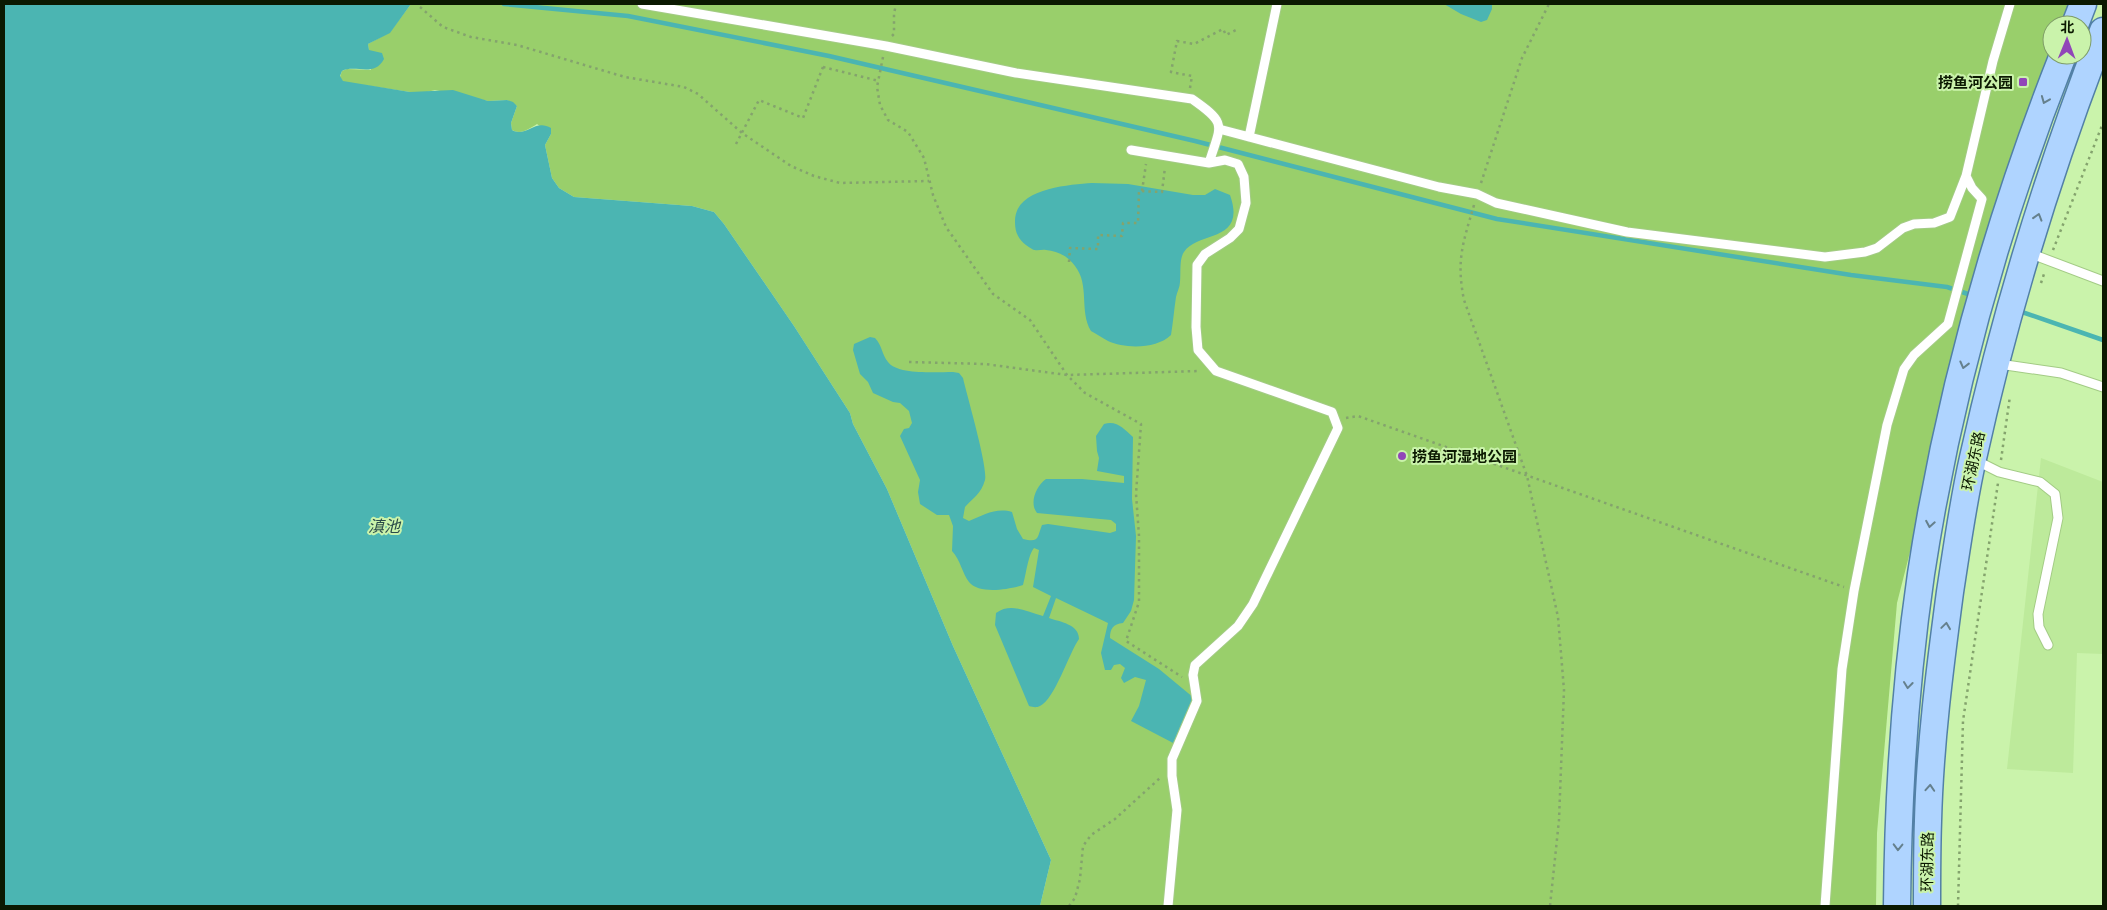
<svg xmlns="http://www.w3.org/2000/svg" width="2107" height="910" viewBox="0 0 2107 910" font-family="'IBM Plex Serif','Noto Sans SC',serif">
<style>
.built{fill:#bdea9b}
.green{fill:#99cf6b}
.water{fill:#4bb5b2}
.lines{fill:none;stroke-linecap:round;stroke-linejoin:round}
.stream{stroke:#4bb5b2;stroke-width:4.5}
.service-casing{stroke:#a3cb85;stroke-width:11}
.primary-casing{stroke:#5280a6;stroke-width:29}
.path{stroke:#84a36d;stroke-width:2.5;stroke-dasharray:2.5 4;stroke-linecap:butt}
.service{stroke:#fff;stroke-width:9}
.primary{stroke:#afd4ff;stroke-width:26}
.path-bridge{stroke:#84a36d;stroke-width:2.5;stroke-dasharray:2.5 4;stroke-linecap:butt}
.oneway{stroke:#65808d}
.poi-dot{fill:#9146b8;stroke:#caf3ab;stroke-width:2}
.labels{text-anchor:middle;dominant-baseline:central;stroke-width:4;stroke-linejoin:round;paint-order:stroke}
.poi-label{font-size:15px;font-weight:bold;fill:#0b1901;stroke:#caf3ab;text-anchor:end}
.street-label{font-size:15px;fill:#0b1901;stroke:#caf3ab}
.water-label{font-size:16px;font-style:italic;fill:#2a4a49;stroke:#caf3ab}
</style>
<rect width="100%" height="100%" fill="#caf3ab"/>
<!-- built -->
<path class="built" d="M2041,458L2103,482V654L2077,653L2073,773L2007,769Z"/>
<!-- green -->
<path class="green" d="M411,4H2069L2061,25H2052V52L1953,383L1897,603L1877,833L1876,906H1040L1051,860L953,646L887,489L853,424L850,413L794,326L724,224L714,212L692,206L574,197L559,188L552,178L545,145L551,134L537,124C529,129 521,135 512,130L511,123L517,106L507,100L488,101L435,90L423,93L410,92L343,82L340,77L342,71L347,69L371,70L368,44L390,32Z"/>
<!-- water -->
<path class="water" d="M4,4H411L390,33L368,44L369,50L382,53L384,59C374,78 356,64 342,71L340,76L343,81L410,92L453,90L488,101L507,100L513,102L517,106L511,123L512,130C526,138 535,118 551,128V134L545,145L552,178L559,188L574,197L692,206L714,212L724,224L794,326L850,413L853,424L887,489L953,646L1051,860L1040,906H4Z
M1444,4H1492V9L1487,20L1481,22L1461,14Z
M1092,183L1128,184L1193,195H1205L1215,189L1230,195C1247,243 1198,231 1184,252C1179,259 1181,273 1180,282C1180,287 1177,292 1176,297C1174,310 1173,323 1171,335C1157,349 1125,349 1108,341C1102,338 1097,334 1091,331C1079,311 1090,285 1075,266C1069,257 1058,251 1046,250C1041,249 1037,252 1032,249C1020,242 1015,235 1015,222C1014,188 1068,185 1092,183Z
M870,337L875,338C882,345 882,355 888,362C897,375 937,372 953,372L959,373L963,378C967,396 988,467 985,480C981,494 974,497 965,507L963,518L969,521C983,515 997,507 1012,512L1017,529L1023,539C1040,543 1037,537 1042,525L1048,524L1110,533L1116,531V524L1111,520L1037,513C1029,503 1036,486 1046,479H1082L1124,483V476L1097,471L1099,458L1097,451L1096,436L1104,424C1117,420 1124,429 1133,437L1132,499L1136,536L1134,600L1131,611L1123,623C1113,624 1110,629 1110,638L1159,669L1194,698L1177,745L1131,721L1139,706L1146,680L1135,677L1124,683L1121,678L1125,668L1120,664L1114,665L1111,670H1105L1101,653L1108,623L1056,598L1049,618C1060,622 1079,624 1079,639C1069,653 1055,699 1040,706C1036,708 1033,707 1029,706L995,625L996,613C1011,602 1027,612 1043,616L1051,596L1033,587L1039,550L1034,548C1028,555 1026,575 1023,585C1011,589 979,595 969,582C962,573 961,561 952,551L953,526L949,515H937L920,504L918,492L920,480L900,436L904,429L909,428L912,423L909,411L900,403L893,402L873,393L868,382L860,374L853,350L854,344Z"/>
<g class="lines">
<!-- stream -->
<path class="stream" d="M504,4L628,16L829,56L1195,141L1497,219L1851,275L1947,287L1974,296
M2019,311L2103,340"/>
<!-- service casing -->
<g class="service-casing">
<path id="service" d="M642,4L886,46L1016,73L1192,99C1228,124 1221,124 1209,163
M1219,129L1439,187L1477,194L1496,203L1627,232L1825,257L1865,252L1877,248L1903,228L1914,224L1934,223L1950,217L1966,176
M1249,137L1277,4
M1131,150L1209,163L1225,160L1238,164L1244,177L1246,203L1239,229L1230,238L1205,254L1197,265L1196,327L1198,350L1216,371L1332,412L1338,428L1253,604L1238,626L1195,665L1193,675L1197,701L1172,759V776L1177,810L1168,906
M2029,253L2103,281
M1999,364L2061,373L2103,387
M1975,460L1999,472L2040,482L2055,494L2058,518L2038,614L2039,627L2048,645
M1825,906L1842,669L1854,591L1887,425L1904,369L1914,355L1948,324L1982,199L1972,188L1966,176L1993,61L2010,4"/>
</g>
<!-- primary casing -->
<g class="primary-casing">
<path id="primary" d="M2075,25L2083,4
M1897,906C1898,795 1905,684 1921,574C1948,397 1997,222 2063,55
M1927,906C1927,878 1927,849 1928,821C1930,744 1940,667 1950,592C1957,547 1963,502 1973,458C2005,313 2049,170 2103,31"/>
</g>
<!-- path -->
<path class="path" d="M420,7L443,27L471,37L517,45L625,77L684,87L698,94L742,133L791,166L814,176L840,183L929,181
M892,36L894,34V14L896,4
M883,57L877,87L880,105L888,120L908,132L924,158L933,195L946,227L993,294L1030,320L1067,375L1085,393L1141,424L1136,494L1139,536V602L1126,641L1182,677
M823,67L879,81
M1190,88L1192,76L1171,72L1177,41L1194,44L1223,29L1226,35L1236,30
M1481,183L1522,58L1549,4
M1142,191L1146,164
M1474,205C1463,243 1456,260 1464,300L1527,476L1558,617L1564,690L1559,820L1550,906
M2053,250L2103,123
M1069,262L1070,248L1098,249V235L1122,236L1123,223H1138L1139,191L1162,192L1165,167
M2041,283L2045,271
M909,362L985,364L1067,375L1199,371
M1346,418L1358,416L1844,587
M2001,460L2010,396
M1069,906L1075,898L1080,879L1083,846L1091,835L1115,819L1160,778
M1958,906L1963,721L1998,483"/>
<!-- service -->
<use href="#service" class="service"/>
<!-- primary -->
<use href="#primary" class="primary"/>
<!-- path-bridge -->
<path class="path-bridge" d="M736,144L759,100L803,118L823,67"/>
</g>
<!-- one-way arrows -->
<defs><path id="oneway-chevron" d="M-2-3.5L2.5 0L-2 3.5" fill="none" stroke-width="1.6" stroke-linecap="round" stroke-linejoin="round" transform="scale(1.25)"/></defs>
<g class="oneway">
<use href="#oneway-chevron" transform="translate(2045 100) rotate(112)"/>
<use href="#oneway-chevron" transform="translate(2038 217) rotate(-73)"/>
<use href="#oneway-chevron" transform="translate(1964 365) rotate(104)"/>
<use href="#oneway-chevron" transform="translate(1930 524) rotate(100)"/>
<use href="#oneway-chevron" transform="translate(1946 626) rotate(-82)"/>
<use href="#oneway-chevron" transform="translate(1908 685) rotate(97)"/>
<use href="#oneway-chevron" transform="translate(1930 788) rotate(-86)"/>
<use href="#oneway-chevron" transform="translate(1898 847) rotate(91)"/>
</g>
<!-- markers -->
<g class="poi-dot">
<rect x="2018" y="77" width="10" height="10" rx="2.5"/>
<circle cx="1402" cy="456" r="5"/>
</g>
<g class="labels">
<!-- poi labels -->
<g class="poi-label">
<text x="2013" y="82">捞鱼河公园</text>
<text x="1412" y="456" text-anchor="start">捞鱼河湿地公园</text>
</g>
<!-- street labels -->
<g class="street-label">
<text transform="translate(1973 461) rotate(-78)">环湖东路</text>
<text transform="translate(1927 862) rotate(-89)">环湖东路</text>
</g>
<!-- water labels -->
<g class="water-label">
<text x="384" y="526">滇池</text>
</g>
</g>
<!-- border -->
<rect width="2107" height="910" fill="none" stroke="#0b1901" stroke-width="10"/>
<!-- north arrow -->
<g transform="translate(2067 40) rotate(1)"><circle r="24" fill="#caf3ab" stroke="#7e9c67"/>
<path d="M0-4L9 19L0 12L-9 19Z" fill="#9146b8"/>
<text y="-8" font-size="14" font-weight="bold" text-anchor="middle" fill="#0b1901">北</text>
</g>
</svg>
